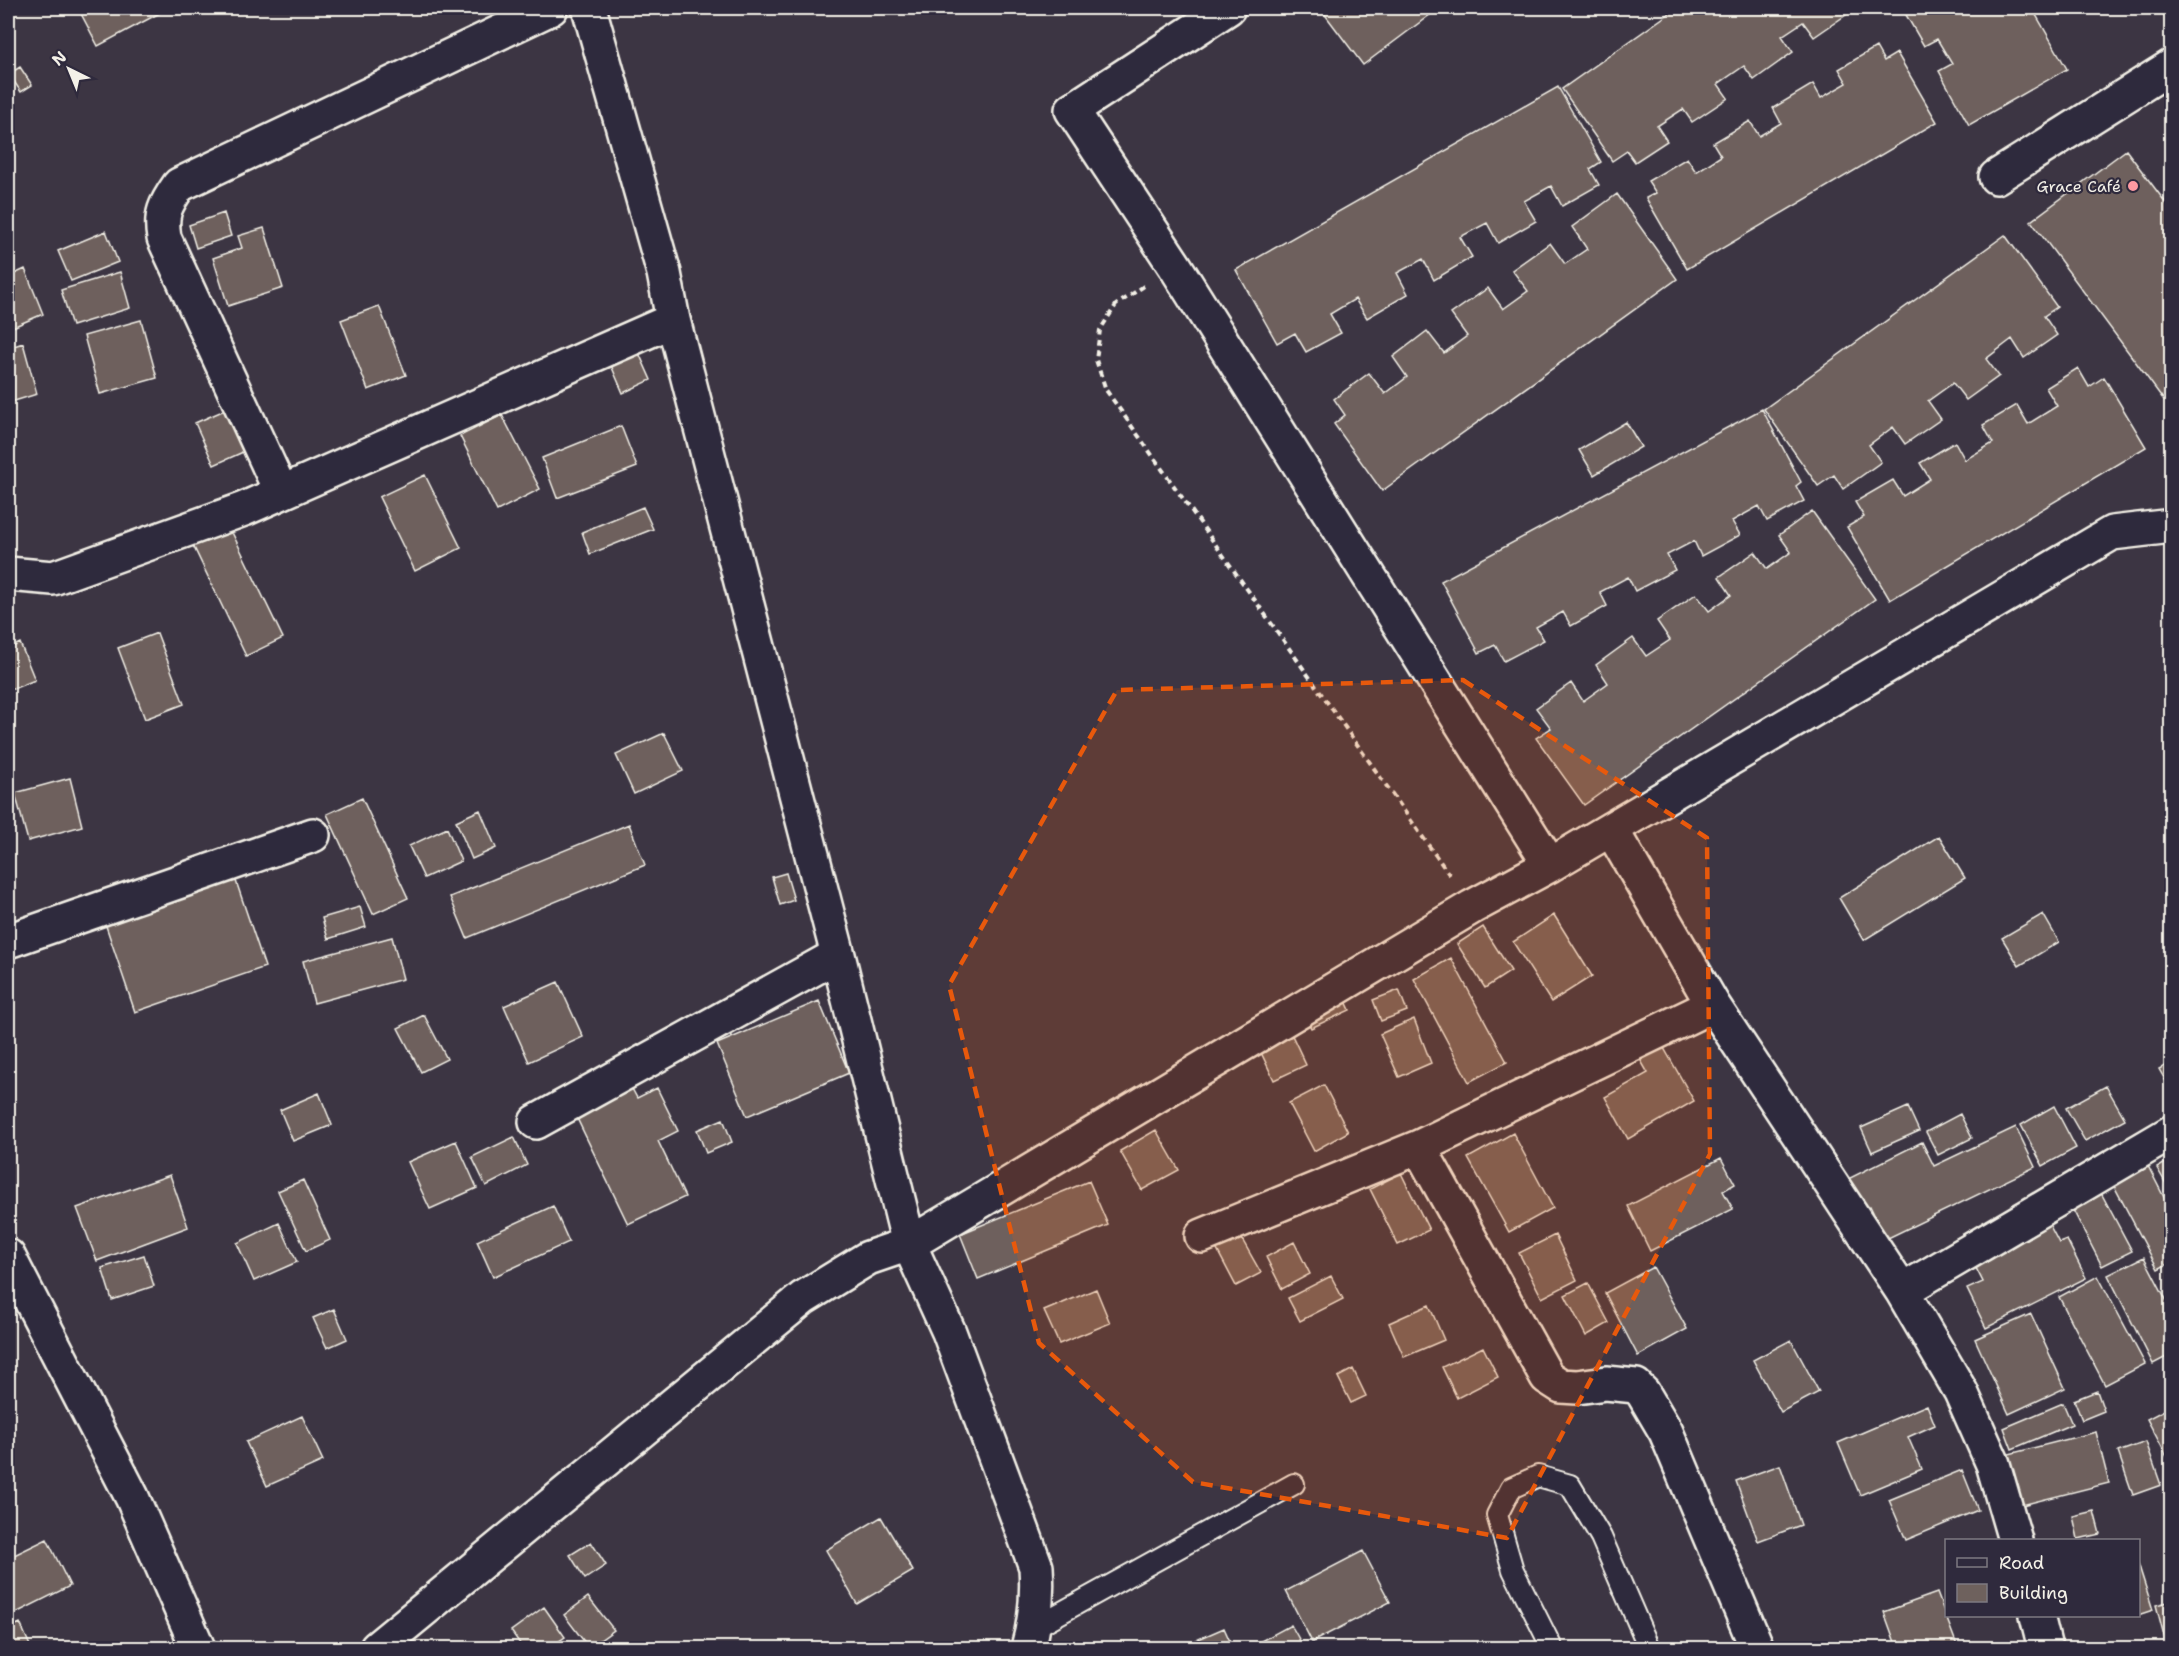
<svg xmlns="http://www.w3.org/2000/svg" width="2179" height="1656" viewBox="0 0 2179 1656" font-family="'Shantell Sans',sans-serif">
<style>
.building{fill:#6e615d;stroke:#f4f1e8;stroke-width:1.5}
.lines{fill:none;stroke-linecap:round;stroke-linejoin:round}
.lane-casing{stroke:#f4f1e8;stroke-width:24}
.street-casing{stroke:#f4f1e8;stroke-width:38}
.path{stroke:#f4f1e8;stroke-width:4;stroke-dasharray:6 4.5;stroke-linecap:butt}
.lane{stroke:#2f2a3d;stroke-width:20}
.street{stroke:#2f2a3d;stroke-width:33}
.marked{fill:#e8590c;fill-opacity:0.2;stroke:#e8590c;stroke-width:4.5;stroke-dasharray:12 8;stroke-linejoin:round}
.poi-dot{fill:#ff9aa2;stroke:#2f2a3d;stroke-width:2}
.labels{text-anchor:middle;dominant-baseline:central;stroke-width:4.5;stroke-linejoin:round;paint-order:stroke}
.poi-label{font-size:16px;fill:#f4f1e8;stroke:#2f2a3d;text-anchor:end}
</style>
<rect width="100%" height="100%" fill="#3c3543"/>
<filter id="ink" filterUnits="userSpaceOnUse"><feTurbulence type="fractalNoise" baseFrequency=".0167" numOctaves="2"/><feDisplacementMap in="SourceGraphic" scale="12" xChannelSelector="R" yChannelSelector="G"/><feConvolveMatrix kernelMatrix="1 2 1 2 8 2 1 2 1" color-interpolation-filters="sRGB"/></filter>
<g filter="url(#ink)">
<!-- building -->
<path class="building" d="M78,8H169L98,46Z
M1320,8H1439L1363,65Z
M1677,8H1856L1814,37L1803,22L1782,36L1793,52L1754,80L1744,66L1718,84L1728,98L1692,122L1683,109L1657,126L1667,141L1635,162L1627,151L1612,161L1562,89Z
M1902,8H2032L2067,69L1969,125L1939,71L1952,64L1937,39L1924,46Z
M1876,47L1884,61L1897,53L1937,122L1687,269L1646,198L1656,193L1648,181L1687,158L1696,172L1721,156L1713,143L1750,121L1759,136L1781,123L1773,108L1813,84L1821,98L1847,83L1839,69Z
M20,67L32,85L21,92L9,74Z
M1558,87L1601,162L1590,169L1599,185L1562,206L1551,186L1524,201L1536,221L1498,243L1487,223L1460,237L1472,257L1434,280L1423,259L1397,273L1408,294L1367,318L1355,299L1330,314L1341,333L1306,352L1295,333L1277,343L1236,270Z
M2126,150L2172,211V411L2031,221Z
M1617,194L1677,279L1382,491L1334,424L1345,415L1334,399L1369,373L1385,394L1407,377L1393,357L1427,331L1444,353L1467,336L1451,314L1488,288L1503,309L1528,291L1512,270L1550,243L1565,264L1587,249L1572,227Z
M224,213L231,236L196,248L189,225Z
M264,228L283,288L228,306L213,258L242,248L238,236Z
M106,231L118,262L71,281L58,251Z
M2005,235L2057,307L2044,316L2057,335L2024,358L2012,339L1986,359L1999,376L1966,400L1953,383L1928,401L1941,419L1905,444L1893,427L1869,445L1881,462L1843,489L1834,475L1818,486L1764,409Z
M25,269L43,314L8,329V277Z
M120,272L130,308L72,326L61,290Z
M379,306L406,375L368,390L341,320Z
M141,320L157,378L100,394L84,336Z
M23,343L37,394L8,403V348Z
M635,344L651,380L623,393L607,356Z
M2078,368L2089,387L2104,377L2146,447L1890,600L1847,527L1864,517L1855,502L1893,480L1903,496L1930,479L1920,463L1955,442L1965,460L1993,443L1983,425L2017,405L2028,424L2057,406L2046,388Z
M234,406L252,448L214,465L195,423Z
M1762,409L1801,482L1796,486L1804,501L1767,521L1759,506L1732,521L1740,535L1701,556L1694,541L1667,555L1675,570L1635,591L1628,577L1600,592L1607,606L1571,626L1563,612L1536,627L1544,640L1504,661L1495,645L1479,653L1441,581Z
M502,415L540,489L497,511L460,436Z
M1626,422L1641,447L1594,475L1579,450Z
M621,426L637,467L557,498L542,458Z
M425,475L461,548L415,571L379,497Z
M643,507L653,529L590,554L582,532Z
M1812,511L1875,599L1584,805L1536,738L1551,728L1536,708L1571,683L1583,701L1608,683L1596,665L1633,638L1646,656L1670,640L1657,621L1696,594L1709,611L1731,595L1719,577L1755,552L1767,569L1791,552L1779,535Z
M227,522L283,638L246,656L190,539Z
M157,633L184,704L145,719L118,648Z
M20,643L35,680L8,691V649Z
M664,733L683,771L634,794L616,755Z
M70,778L82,826L28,841L15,793Z
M362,798L408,898L373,914L327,814Z
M480,810L496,848L472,859L456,821Z
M629,824L645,865L467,938L450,897Z
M447,828L461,861L424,878L409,846Z
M1939,836L1965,878L1864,940L1839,898Z
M786,873L794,900L780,905L772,877Z
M235,878L265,967L135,1012L105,923Z
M360,907L366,927L328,939L322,918Z
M2043,914L2059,942L2019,966L2002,938Z
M1554,915L1592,976L1551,1002L1513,942Z
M1483,927L1511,971L1485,988L1457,944Z
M392,937L403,979L314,1003L303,961Z
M1451,958L1507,1062L1469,1082L1414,979Z
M1336,979L1350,1010L1311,1028L1297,998Z
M558,982L583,1037L529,1062L504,1006Z
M1399,990L1407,1011L1381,1021L1373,1000Z
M819,1001L849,1073L747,1116L717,1044Z
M1280,1010L1306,1065L1274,1080L1248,1025Z
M424,1015L447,1059L421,1072L398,1028Z
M1414,1019L1431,1063L1399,1077L1380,1034Z
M1660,1041L1694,1101L1628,1139L1605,1097L1648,1073L1637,1054Z
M2172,1062V1092L2159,1069Z
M629,1083L637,1098L657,1088L678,1131L658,1141L685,1197L628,1224L573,1110Z
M1324,1085L1348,1132L1314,1151L1289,1103Z
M2106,1086L2125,1119L2085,1141L2066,1108Z
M319,1093L332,1125L293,1141L280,1110Z
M2054,1106L2076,1148L2043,1166L2021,1125Z
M1908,1107L1919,1131L1872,1152L1861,1128Z
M1960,1114L1972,1138L1938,1155L1926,1132Z
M723,1119L732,1142L706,1153L697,1130Z
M2016,1127L2035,1167L1886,1239L1870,1206L1857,1213L1842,1182L1922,1142L1934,1166Z
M1156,1130L1179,1170L1142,1190L1120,1151Z
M1513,1133L1553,1208L1509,1232L1468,1158Z
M514,1137L527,1165L486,1186L472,1157Z
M456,1141L477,1188L430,1209L408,1162Z
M1721,1158L1735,1184L1723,1191L1733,1209L1650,1251L1628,1206Z
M2172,1159V1194L2157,1168Z
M2147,1164L2172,1213V1262L2158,1269L2112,1182Z
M1401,1173L1429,1230L1398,1245L1370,1189Z
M170,1175L188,1227L97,1261L77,1208Z
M303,1180L330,1240L306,1251L278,1191Z
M1089,1181L1108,1225L978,1279L960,1234Z
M2100,1191L2132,1251L2102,1266L2071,1206Z
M553,1206L569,1242L493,1277L477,1241Z
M279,1223L297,1262L254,1281L237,1243Z
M2049,1224L2059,1243L2067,1240L2086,1278L1986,1328L1967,1289L1983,1282L1973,1262Z
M1239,1234L1261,1273L1236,1286L1215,1246Z
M1555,1235L1577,1280L1542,1298L1519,1253Z
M1294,1242L1310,1274L1282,1289L1266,1257Z
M144,1255L154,1286L112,1300L102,1268Z
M2144,1257L2172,1311V1354L2153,1364L2108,1275Z
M1653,1267L1687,1329L1638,1356L1605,1293Z
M1331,1276L1343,1299L1300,1321L1288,1298Z
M2098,1276L2145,1364L2105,1385L2059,1297Z
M1588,1283L1609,1323L1586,1336L1565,1295Z
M1096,1289L1110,1323L1059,1344L1044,1311Z
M1429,1305L1444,1340L1404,1357L1389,1323Z
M334,1309L347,1339L327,1348L313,1318Z
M2031,1314L2065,1388L2009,1414L1975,1339Z
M1791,1340L1819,1392L1781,1412L1753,1360Z
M1483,1347L1498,1377L1457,1398L1442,1367Z
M1353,1369L1366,1396L1351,1403L1338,1377Z
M2097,1391L2104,1411L2082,1420L2074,1400Z
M2063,1403L2072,1424L2012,1449L2004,1428Z
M1927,1405L1935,1425L1908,1437L1922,1469L1860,1495L1838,1443Z
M2172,1406V1466L2147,1419Z
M302,1416L323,1461L267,1486L246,1442Z
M2096,1432L2109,1483L2018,1506L2005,1455Z
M2146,1442L2161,1485L2133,1495L2118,1452Z
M1780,1465L1801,1525L1758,1541L1736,1481Z
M1962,1470L1978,1510L1906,1540L1889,1500Z
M2094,1511L2100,1534L2078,1539L2073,1516Z
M881,1517L913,1571L857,1604L826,1550Z
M47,1539L70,1586L8,1617V1558Z
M591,1542L606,1565L585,1579L570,1555Z
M1363,1551L1390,1602L1312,1642L1286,1591Z
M2138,1563L2153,1610L2138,1615Z
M1937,1593L1958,1648H1897L1884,1612Z
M588,1597L614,1630L589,1648L564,1615Z
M2172,1601V1646L2167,1647L2156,1605Z
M544,1607L565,1637L549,1648H523L511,1631Z
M20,1623L31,1648H10L8,1643V1629Z
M1291,1625L1304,1648H1248Z
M1224,1628L1233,1648H1178Z"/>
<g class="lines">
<!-- lane casing -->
<g class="lane-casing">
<path id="lane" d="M1035,1627L1294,1484
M1552,1648L1513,1570L1497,1515L1511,1488L1538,1476L1570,1485L1601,1537L1649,1648"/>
</g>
<!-- street casing -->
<g class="street-casing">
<path id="street" d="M589,8L664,273L673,320L838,955L909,1244L949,1332L1036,1567C1038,1596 1036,1620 1028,1648
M1228,8L1072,110L1175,266L1550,865
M1996,177L2172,66
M281,492L164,238C160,214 165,205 179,185L551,8
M8,574L53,578L244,509L673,320
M1611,829L1713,1005L1902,1291L1961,1392L1993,1464L2015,1540
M8,941L313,835
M536,1122L838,955
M1419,1147L1547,1377L1561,1386L1577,1387L1606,1383L1636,1386L1643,1393L1666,1432L1757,1648
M1202,1236L1419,1147L1713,1005
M8,1256L132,1497L198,1648
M1902,1291L2172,1132
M2037,1616L2045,1648
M377,1648L803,1298L868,1258L909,1244L1472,907L1550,865L2112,533L2172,526"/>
</g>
<!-- path -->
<path class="path" d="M1144,286L1116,305L1100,330L1096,360L1106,390L1451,877"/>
<!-- lane -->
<use href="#lane" class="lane"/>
<!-- street -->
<use href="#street" class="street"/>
</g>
</g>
<!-- marked area -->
<path class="marked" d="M1463,680L1707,838L1710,1154L1507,1538L1193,1482L1039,1343L949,985L1117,690Z"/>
<!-- markers -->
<circle class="poi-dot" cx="2133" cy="186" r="6"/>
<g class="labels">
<!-- poi labels -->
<g class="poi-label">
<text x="2121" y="186">Grace Café</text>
</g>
</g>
<!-- margin -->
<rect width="2179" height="1656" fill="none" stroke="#2f2a3d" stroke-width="30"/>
<rect x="15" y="15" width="2149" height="1626" fill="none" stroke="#f4f1e8" stroke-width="2" filter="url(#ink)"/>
<!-- legend -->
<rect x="1945" y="1539" width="195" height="78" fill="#2f2a3d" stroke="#7e7a81" stroke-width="1.5"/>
<rect x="1957" y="1558" width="30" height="9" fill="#2f2a3d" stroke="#7e7a81" stroke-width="1.5"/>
<text x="1999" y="1569" font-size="18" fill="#f4f1e8">Road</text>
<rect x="1957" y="1584" width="30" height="18" fill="#6e615d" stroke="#7e7a81" stroke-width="1.5"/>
<text x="1999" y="1599" font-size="18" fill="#f4f1e8">Building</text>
<!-- north arrow -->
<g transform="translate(69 69) rotate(317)" stroke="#2f2a3d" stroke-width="4.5" paint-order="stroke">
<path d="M0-4.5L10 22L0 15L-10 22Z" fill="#f4f1e8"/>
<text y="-9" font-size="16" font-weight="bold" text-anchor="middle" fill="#f4f1e8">N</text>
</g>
</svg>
